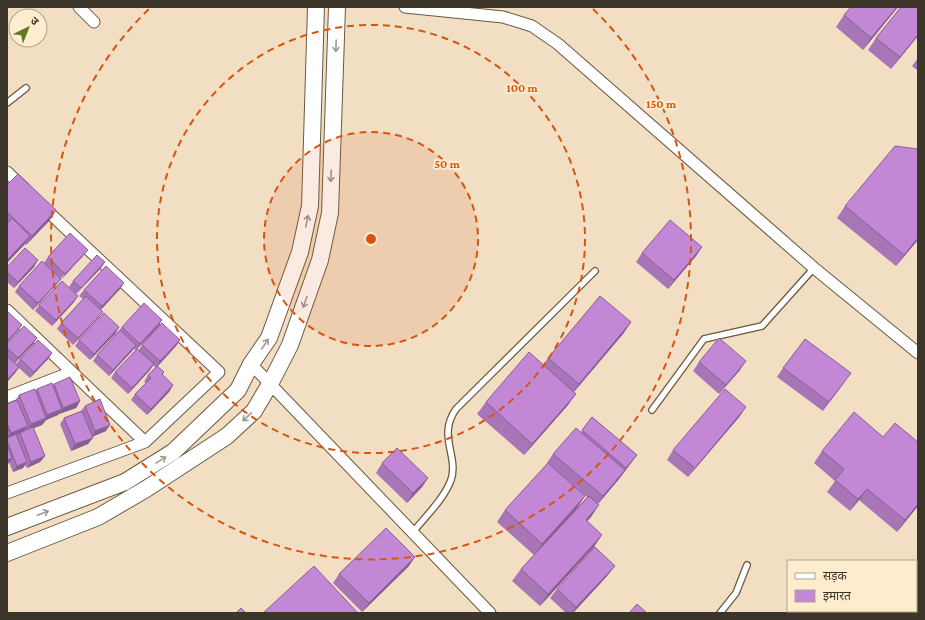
<svg xmlns="http://www.w3.org/2000/svg" width="925" height="620" viewBox="0 0 925 620" font-family="'Crimson Pro','Noto Sans Devanagari',serif">
<style>
.lines{fill:none;stroke-linecap:round;stroke-linejoin:round}
.lane-casing{stroke:#695941;stroke-width:8}
.street-casing{stroke:#695941;stroke-width:13}
.secondary-casing{stroke:#695941;stroke-width:18}
.lane{stroke:#fff;stroke-width:5.5}
.street{stroke:#fff;stroke-width:11}
.secondary{stroke:#fff;stroke-width:16}
.wall{fill:#a875b7;fill-rule:evenodd}
.shaded-wall{fill:#885f95}
.building{fill:#c388d5;stroke:#885f95}
.oneway{stroke:#9e9a94}
.ring{fill:none;stroke:#d7550f;stroke-width:2;stroke-dasharray:7 5}
.centre{fill:#d7550f;stroke:#feeccf;stroke-width:2}
.ring-label{font-size:12px;text-anchor:middle;font-weight:bold;fill:#d7550f;stroke:#feeccf;stroke-width:4;stroke-linejoin:round;paint-order:stroke}
</style>
<rect width="100%" height="100%" fill="#f1dec3"/>
<g class="lines">
<!-- lane casing -->
<g class="lane-casing">
<path id="lane" d="M7,103L26,88
M652,410L704,339L762,326L814,268
M413,532C425,517 444,499 451,480C459,456 437,436 456,409L595,271
M720,613L736,593L747,565"/>
</g>
<!-- street casing -->
<g class="street-casing">
<path id="street" d="M79,7L94,22
M405,7L503,17L532,26L558,44L814,268L918,353
M7,172L24,188
M7,310L145,442
M251,364L490,613
M7,397L72,372
M7,493L145,442L219,372L42,206"/>
</g>
<!-- secondary casing -->
<g class="secondary-casing">
<path id="secondary" d="M7,527L125,482L173,452L238,390L251,364L269,338L300,252L310,206L316,7
M7,553L98,517L146,489L227,436L254,411L270,384L290,345L320,260L330,213L337,7"/>
</g>
<!-- lane -->
<use href="#lane" class="lane"/>
<!-- street -->
<use href="#street" class="street"/>
<!-- secondary -->
<use href="#secondary" class="secondary"/>
</g>
<!-- wall -->
<path class="wall" d="M898,7L863,50L836,27L844,15Z
M918,36L891,69L868,50L876,38Z
M918,58V71L912,66Z
M7,185L56,210L50,220L26,245L25,244L7,263Z
M845,206L918,240L896,266L837,218Z
M702,247L696,256L668,289L636,262L642,253Z
M83,256L60,279L56,285L33,310L15,292L19,286L44,263L48,257Z
M105,262L101,268L76,294L69,287L73,281Z
M7,267H34L14,288L7,282Z
M120,289L100,310L98,318L73,345L57,329L61,323L83,299L79,296L84,290Z
M74,302L52,326L35,311L39,305Z
M631,322L623,334L574,392L568,405L524,455L477,414L486,402L543,365L548,358Z
M119,327L115,334L90,360L75,346L79,340Z
M122,327H158L136,350L134,349L109,376L93,361L97,355L119,331Z
M37,338L33,344L15,363L16,364L20,359L52,353L48,359L30,378L19,368L15,373L7,382V344Z
M180,340L176,346L156,368L153,365L150,370L128,394L111,378L115,372L139,350L142,345Z
M699,362L740,370L719,394L693,371Z
M783,368L844,383L823,411L777,377Z
M148,375H162L173,385L169,392L147,415L131,400L135,394L146,383L144,382Z
M54,384L80,401L76,408L59,414L58,415L46,420L42,425L33,428L45,456L40,462L27,468L25,465L23,468L13,472L9,462L7,464V404L15,401L19,395L36,391L37,389L53,385Z
M85,406L106,431L92,437L88,444L71,451L60,424L64,418L81,411Z
M740,416L688,477L667,460L673,450Z
M592,417L637,455L619,479L598,504L591,517L587,521L594,547L540,606L512,581L521,569L534,555L497,522L505,510L548,463H547L553,454L581,432ZM563,476L587,497L577,508L585,496Z
M883,437L918,442V506L897,532L859,500L850,511L827,492L835,481L814,463L822,451Z
M382,463L428,478L422,487L407,503L376,473Z
M409,566L362,612L333,583L339,574Z
M608,575L573,613H566L550,598L557,589Z
M918,604V613H911L913,611H916V606Z"/>
<!-- shaded-wall -->
<path class="shaded-wall" d="M897,7H898L863,50L871,38Z
M918,35V36L891,69L900,57Z
M56,210L50,220L26,245L32,236Z
M30,236L24,245L7,263V260Z
M918,238V240L896,266L904,255Z
M702,247L696,256L668,289L674,280Z
M88,250L83,256L61,280L65,274Z
M38,260L34,267L14,288L18,282Z
M105,262L101,268L76,294L81,288Z
M61,279L56,285L33,310L38,303Z
M124,283L120,289L98,313L102,306Z
M78,296L74,302L52,326L56,320Z
M103,312L98,318L73,345L78,338Z
M162,320L158,327L136,350L140,344Z
M631,322L623,334L571,395L579,384Z
M22,325L18,331L7,343V341Z
M119,327L115,334L90,360L94,354Z
M37,338L33,344L14,364L18,358Z
M180,340L176,346L156,368L160,361Z
M136,345L132,351L109,376L113,370Z
M52,353L48,359L30,378L34,372Z
M746,361L740,370L719,394L726,385Z
M154,364L150,370L128,394L132,388Z
M19,367L15,373L7,382V380Z
M173,385L169,392L147,415L151,409Z
M576,394L568,405L524,455L532,444Z
M80,401L76,408L59,414L63,408Z
M746,407L740,416L688,477L695,468Z
M62,409L58,415L46,420L42,425L27,431L31,424L44,420L47,415Z
M110,425L106,431L91,437L95,431Z
M28,426L23,432L20,433L19,434L7,439L11,433Z
M93,438L88,444L71,451L75,444Z
M637,455L619,479L597,505L603,496Z
M45,456L40,462L27,468L31,462Z
M12,458L8,464H7V460Z
M27,462L23,468L13,472L17,466Z
M428,478L422,487L407,503L413,493Z
M867,489L859,500L850,511L858,499Z
M585,496L577,508L534,556L542,544Z
M918,504V506L897,532L905,520Z
M599,505L591,517L577,532L586,520Z
M602,535L594,547L540,606L548,594Z
M415,557L409,566L362,612L369,603Z
M615,566L608,575L573,613H572L576,607Z"/>
<!-- building -->
<path class="building" d="M851,7H897L871,38L844,15Z
M901,7H918V35L900,57L876,38Z
M895,146L918,149V238L904,255L845,206Z
M18,174L56,210L32,236L7,212V185Z
M12,218L30,236L7,260V224Z
M670,220L702,247L674,280L642,253Z
M70,233L88,250L65,274L48,257Z
M25,248L38,260L18,282L7,272V267Z
M97,255L105,262L81,288L73,281Z
M42,261L61,279L38,303L19,286Z
M106,266L124,283L102,306L84,290Z
M62,281L78,296L56,320L39,305Z
M86,296L103,312L78,338L61,323Z
M600,296L631,322L579,384L548,358Z
M144,303L162,320L140,344L122,327Z
M8,312L22,325L7,341V313Z
M104,313L119,327L94,354L79,340Z
M162,323L180,340L160,361L142,345Z
M24,326L37,338L18,358L7,348V344Z
M120,330L136,345L113,370L97,355Z
M719,338L746,361L726,385L699,362Z
M805,339L851,373L829,402L783,368Z
M38,340L52,353L34,372L20,359Z
M137,349L154,364L132,388L115,372Z
M529,352L576,394L532,444L486,402Z
M7,356L19,367L7,380Z
M157,366L164,372L162,374L173,385L151,409L135,394L151,378L148,375Z
M70,377L80,401L63,408L54,384Z
M52,383L62,409L47,415L37,389Z
M35,389L46,418L31,424L19,395Z
M725,389L746,407L695,468L673,450Z
M100,399L110,425L95,431L85,406Z
M17,400L28,426L11,433L7,423V404Z
M82,411L93,438L75,444L64,418Z
M854,412L883,437L895,423L918,442V504L905,520L867,489L858,499L835,480L844,469L822,451Z
M592,417L637,455L626,468L582,430Z
M7,427L10,434L7,435Z
M33,427L45,456L31,462L20,433Z
M576,428L625,470L603,496L553,454Z
M16,434L27,462L17,466L7,441V438Z
M7,445L12,458L7,460Z
M397,448L428,478L413,493L382,463Z
M548,463L585,496L542,544L505,510Z
M589,496L599,505L586,520L602,535L548,594L521,569Z
M386,528L415,557L369,603L339,574Z
M595,547L615,566L576,607L557,589Z
M314,566L358,613H263Z
M637,604L647,613H629Z
M241,608L246,613H236Z"/>
<!-- one-way arrows -->
<defs><path id="oneway-shaft" d="M-6 0H5M1.5-3L5.5 0L1.5 3" fill="none" stroke-width="1.6" stroke-linecap="round" stroke-linejoin="round"/></defs>
<g class="oneway">
<use href="#oneway-shaft" transform="translate(336 46) rotate(92)"/>
<use href="#oneway-shaft" transform="translate(331 176) rotate(92)"/>
<use href="#oneway-shaft" transform="translate(307 221) rotate(-78)"/>
<use href="#oneway-shaft" transform="translate(305 302) rotate(110)"/>
<use href="#oneway-shaft" transform="translate(265 344) rotate(-56)"/>
<use href="#oneway-shaft" transform="translate(247 417) rotate(137)"/>
<use href="#oneway-shaft" transform="translate(161 460) rotate(-32)"/>
<use href="#oneway-shaft" transform="translate(43 513) rotate(-21)"/>
</g>
<!-- distance rings -->
<circle cx="371" cy="239" r="107" fill="#d7550f" fill-opacity=".12"/>
<g class="ring">
<circle cx="371" cy="239" r="107"/>
<circle cx="371" cy="239" r="214"/>
<path d="M593 9A320 320 0 1 1 149 9"/>
</g>
<circle cx="371" cy="239" r="6" class="centre"/>
<g class="ring-label">
<text x="522" y="92">100 m</text>
<text x="661" y="108">150 m</text>
<text x="447" y="168">50 m</text>
</g>
<!-- border -->
<rect width="925" height="620" fill="none" stroke="#3c352a" stroke-width="16"/>
<!-- legend -->
<rect x="787" y="560" width="130" height="52" fill="#feeccf" stroke="#b0a38d"/>
<rect x="795" y="573" width="20" height="6" fill="#ffffff" stroke="#b0a38d"/>
<text x="823" y="580" font-size="12" fill="#3c352a">सड़क</text>
<rect x="795" y="590" width="20" height="12" fill="#c388d5" stroke="#b0a38d"/>
<text x="823" y="600" font-size="12" fill="#3c352a">इमारत</text>
<!-- north arrow -->
<g transform="translate(28 28) rotate(43)"><circle r="19" fill="#feeccf" stroke="#b0a38d"/>
<path d="M0-3L7 15L0 10L-7 15Z" fill="#627829"/>
<text y="-6" font-size="11" font-weight="bold" text-anchor="middle" fill="#3c352a">उ</text>
</g>
</svg>
